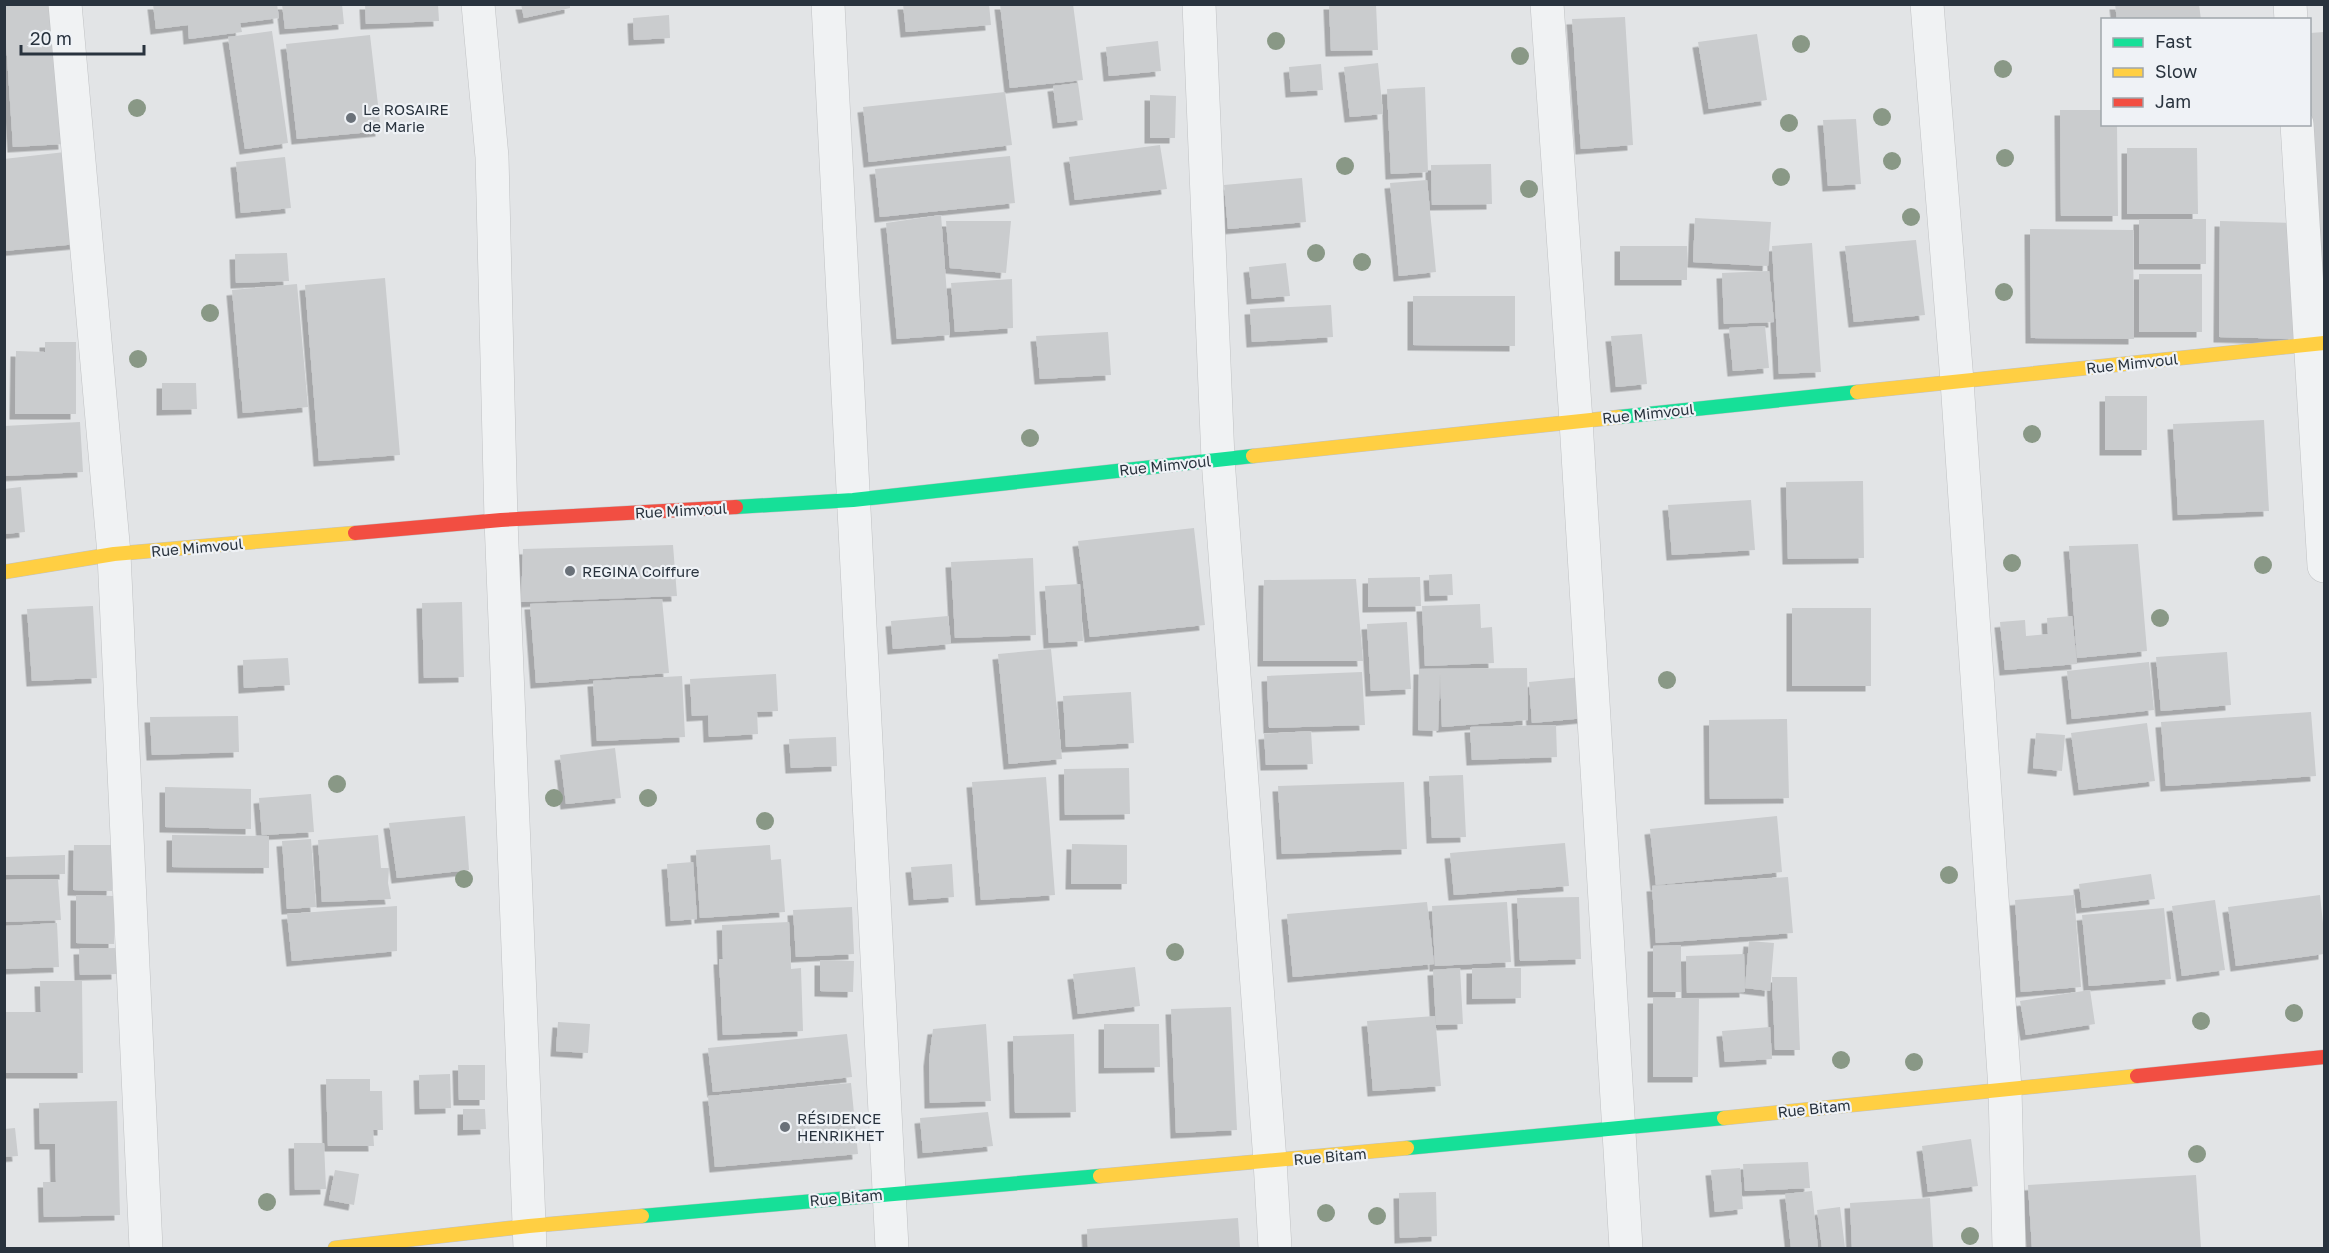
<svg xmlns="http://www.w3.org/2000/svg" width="2329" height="1253" viewBox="0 0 2329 1253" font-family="'Golos Text',sans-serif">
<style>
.building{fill:#caccce;filter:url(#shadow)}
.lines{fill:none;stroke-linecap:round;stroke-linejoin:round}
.street-casing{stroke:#c0c2c4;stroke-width:34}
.fast-casing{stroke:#c0c2c4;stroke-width:15}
.slow-casing{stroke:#c0c2c4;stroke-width:15}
.jam-casing{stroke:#c0c2c4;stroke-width:15}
.street{stroke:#f0f2f3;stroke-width:33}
.fast{stroke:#16e098;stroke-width:14}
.slow{stroke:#ffcf43;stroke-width:14}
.jam{stroke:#f24e42;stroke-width:14}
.tree{fill:#899886}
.poi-dot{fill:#6a7179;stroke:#eff2f6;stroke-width:2}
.labels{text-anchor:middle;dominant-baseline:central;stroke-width:4.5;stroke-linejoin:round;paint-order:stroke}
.poi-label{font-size:15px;fill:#29333e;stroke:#eff2f6;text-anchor:start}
.street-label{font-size:15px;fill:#29333e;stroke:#eff2f6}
</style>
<defs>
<filter id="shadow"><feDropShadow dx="-5.5" dy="5.5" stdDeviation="0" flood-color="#0004"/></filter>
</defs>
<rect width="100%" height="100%" fill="#e2e4e6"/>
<!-- building -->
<path class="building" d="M4,4H55L64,144L13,147L6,41H4Z
M153,4H277L279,18L240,23L242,32L189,39L188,25L156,29Z
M282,4H342L344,24L285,29Z
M365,4H438L439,21L366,24Z
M521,4H570V8L524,18Z
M903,4H989L991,25L906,32Z
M1000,4H1073L1083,80L1010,88Z
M1329,4H1376L1378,50L1331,51Z
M2115,4H2199L2201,20H2117Z
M669,15L670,38L634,40L633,18Z
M1625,17L1633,145L1581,149L1572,19Z
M272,31L288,143L245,149L228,37Z
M2324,32V304L2310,124V33Z
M1757,34L1767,100L1709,109L1698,42Z
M370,35L381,131L297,139L286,44Z
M1158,41L1161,71L1109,76L1106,47Z
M1378,63L1383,114L1350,117L1344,67Z
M1321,64L1323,90L1291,92L1289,67Z
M1078,83L1083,120L1058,123L1053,86Z
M1425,87L1428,172L1391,174L1387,89Z
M1005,92L1012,145L869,162L863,107Z
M1150,95L1176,96L1175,138H1150Z
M2060,110H2102V124H2117L2118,216H2061Z
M1856,119L1861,184L1828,186L1823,120Z
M1160,145L1167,189L1075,200L1069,157Z
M2127,148H2197L2198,214H2127Z
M65,152L77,244L4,251V159Z
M1010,156L1015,203L880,217L875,169Z
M285,157L291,208L241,213L236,162Z
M1491,164L1492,204L1432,205L1431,165Z
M1302,178L1306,222L1228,229L1224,185Z
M1427,180L1436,272L1399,276L1390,183Z
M941,215L950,335L897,339L886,223Z
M1695,218L1771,222L1768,266L1693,262Z
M2139,219H2206V264H2139Z
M946,221H1011L1006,273L950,268Z
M2220,221L2296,223L2294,339L2219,337Z
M2030,229L2133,230L2134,339L2031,338Z
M1916,240L1925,315L1854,322L1845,246Z
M1812,243L1821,372L1779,374L1772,246Z
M1620,246H1687V280H1620Z
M287,253L289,281L236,283L235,254Z
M1286,263L1290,296L1252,299L1249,267Z
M1769,271L1774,322L1724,324L1722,273Z
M2139,274H2202V332H2139Z
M385,278L400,455L319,461L305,285Z
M1012,279L1013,328L955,332L951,283Z
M297,284L308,407L243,413L232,290Z
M1413,296H1515V346L1413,345Z
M1331,305L1333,337L1252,342L1250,309Z
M1765,326L1769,368L1733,371L1729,328Z
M1108,332L1111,375L1040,379L1036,336Z
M1642,334L1647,384L1616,387L1611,336Z
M45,342H76V414H15L16,351L45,352Z
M162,383H196L197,409L162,410Z
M2105,396H2147V450H2105Z
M2264,420L2269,511L2178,515L2173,424Z
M80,422L83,472L4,476V426Z
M1863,481L1864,558L1788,559L1786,482Z
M21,487L25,532L4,534V489Z
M1751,500L1755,550L1672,555L1668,505Z
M1194,528L1205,625L1090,637L1078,541Z
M2138,544L2147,651L2077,658L2069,546Z
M673,545L677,596L521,602L523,549Z
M1033,558L1036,635L955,638L951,562Z
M1452,574L1453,595L1430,596L1429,575Z
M1420,577L1421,606L1368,607V578Z
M1356,579L1363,661H1263L1264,580Z
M1080,584L1083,641L1049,643L1045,586Z
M662,599L669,673L536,683L530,604Z
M462,602L464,677L424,678L422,603Z
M1480,604L1481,628L1492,627L1494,663L1425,666L1422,606Z
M93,606L97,678L32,681L27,609Z
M1792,608H1871V686H1792Z
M948,616L951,644L893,649L891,621Z
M2072,616L2077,664L2005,670L2000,622L2025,620L2026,636L2048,634L2047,618Z
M1407,622L1411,689L1371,691L1367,624Z
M1051,649L1062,759L1009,764L998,654Z
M2227,652L2231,705L2161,711L2156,657Z
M288,658L290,685L244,688L243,660Z
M2149,662L2154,710L2072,719L2067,671Z
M1527,668L1528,720L1442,727L1440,672L1438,731L1418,730L1419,669Z
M1362,672L1365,725L1269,728L1267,676Z
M776,674L778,711L757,712L758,734L709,737L708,715L692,716L690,679Z
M682,676L685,737L597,741L593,681Z
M1582,677L1585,718L1532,723L1529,682Z
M1131,692L1134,743L1066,747L1063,696Z
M2311,712L2316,776L2166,786L2161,722Z
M238,716L239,752L152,755L150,717Z
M1787,719L1789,798L1710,799L1709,720Z
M2147,723L2155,781L2079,790L2071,733Z
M1556,725L1557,757L1472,760L1470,727Z
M1311,731L1313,764L1266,765L1264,734Z
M2036,733L2065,735L2062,771L2033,768Z
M836,737L837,766L791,768L789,739Z
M615,748L621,798L566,804L560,755Z
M1129,768L1130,814L1065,815L1064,769Z
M1463,775L1466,837L1432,838L1429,776Z
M1046,777L1055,895L981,900L972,782Z
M1404,782L1407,849L1282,854L1278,786Z
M165,787L251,789V829L165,827Z
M311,794L314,832L262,835L259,798Z
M465,816L469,870L397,878L389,823Z
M1777,816L1782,872L1656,885L1650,829Z
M172,835L269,836V868L172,867Z
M378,835L381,868H389L388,883L391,899L322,902L318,840Z
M311,839L316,907L287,909L282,841Z
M1565,843L1569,886L1454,895L1450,853Z
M1072,844L1127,845V884H1071Z
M74,845H113L112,891L73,890Z
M770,845L771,860L781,859L785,912L700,918L696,850Z
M65,855V874L4,875V857Z
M693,862L697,919L671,921L667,864Z
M952,864L954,897L914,900L911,867Z
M2151,874L2155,899L2082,908L2079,884Z
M1788,877L1793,933L1656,943L1652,886Z
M58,879L61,920L5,922V880Z
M76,895L114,896V944L76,943Z
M2074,895L2081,987L2021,992L2015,900Z
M2320,895L2324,933V954L2236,966L2228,907Z
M1579,897L1581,959L1520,961L1517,898Z
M2215,900L2225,970L2182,976L2172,906Z
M1427,902L1434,964L1293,977L1287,914Z
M1507,902L1511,962L1435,966L1432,906Z
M397,906V951L292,961L287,914Z
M852,907L854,954L796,957L793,910Z
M2164,908L2171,979L2089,986L2082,915Z
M789,922L791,969L801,968L803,1031L723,1035L719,959H723L722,925Z
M57,923L59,967L5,969V926Z
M1749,941L1774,943L1770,991L1745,988Z
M1681,945V992H1653V946Z
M116,948L117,974L80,975L79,949Z
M1744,954L1745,992L1687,993L1686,956Z
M820,960L854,961L853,992L820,991Z
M1135,967L1140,1006L1078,1014L1073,974Z
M1460,968L1463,1024L1436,1025L1433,970Z
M1472,968H1521V998L1472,999Z
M1772,977H1797L1800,1050H1775Z
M40,981H82L83,1073H4V1012H41Z
M2090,990L2095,1024L2026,1035L2020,1001Z
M1653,998H1699L1698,1077H1653Z
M1231,1007L1237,1130L1176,1133L1171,1009Z
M1435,1016L1441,1086L1373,1091L1367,1021Z
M558,1022L590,1024L588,1053L556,1051Z
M986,1024L991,1101L930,1103L929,1061L933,1029Z
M1104,1024H1159L1160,1067L1104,1068Z
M1770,1027L1772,1059L1725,1062L1722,1031Z
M847,1034L852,1077L713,1092L708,1048Z
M1074,1034L1076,1112L1015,1113L1013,1036Z
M458,1065H485V1100H459Z
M450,1074L451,1108L420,1109L419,1075Z
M326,1079H370V1091H382L383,1130H373L374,1146H328Z
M851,1083L858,1154L715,1167L708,1096Z
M117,1101L120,1215L44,1217L43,1182H56L55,1144H40L39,1103Z
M463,1109H485L486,1129L463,1130Z
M988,1112L993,1146L923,1153L920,1118Z
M15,1128L18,1156L4,1157V1129Z
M1971,1139L1978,1186L1928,1192L1922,1146Z
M294,1143H324L326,1189L295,1190Z
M1808,1162L1810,1188L1745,1191L1743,1164Z
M1740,1168L1743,1209L1715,1212L1711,1170Z
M335,1170L359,1174L354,1205L329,1200Z
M2196,1175L2201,1248H2032L2028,1185Z
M1812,1191L1818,1248H1791L1785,1194Z
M1436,1192L1437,1236L1400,1238L1399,1193Z
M1930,1198L1933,1248H1852L1850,1203Z
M1840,1207L1845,1248H1822L1817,1210Z
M1238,1218L1240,1248H1088L1087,1229Z"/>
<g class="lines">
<!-- street casing -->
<g class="street-casing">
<path id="street" d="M65,4L114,554L146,1248
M478,4L492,157L501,520L530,1248
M828,4L892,1248
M1199,4L1218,459L1270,1161L1275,1248
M1547,4L1576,421L1626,1248
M1927,4L1957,381L2005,1089L2009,1248
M2290,4L2291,20
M2297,124L2324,566"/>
</g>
<!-- fast casing -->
<g class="fast-casing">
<path id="fast" d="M1619,417L1857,392
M736,507L853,500L1253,456
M1407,1148L1724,1118
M642,1216L1100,1176"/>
</g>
<!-- slow casing -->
<g class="slow-casing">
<path id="slow" d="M1857,392L2324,343
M1253,456L1619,417
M4,572L114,554L355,533
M1724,1118L2137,1076
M1100,1176L1407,1148
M335,1248L529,1226L642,1216"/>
</g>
<!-- jam casing -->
<g class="jam-casing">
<path id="jam" d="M355,533L501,520L736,507
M2137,1076L2324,1057"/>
</g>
<!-- street -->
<use href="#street" class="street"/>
<!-- fast -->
<use href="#fast" class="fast"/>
<!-- slow -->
<use href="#slow" class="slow"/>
<!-- jam -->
<use href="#jam" class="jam"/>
</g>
<!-- trees -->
<g class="tree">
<circle cx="1276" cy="41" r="9"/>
<circle cx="1801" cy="44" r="9"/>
<circle cx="1520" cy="56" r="9"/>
<circle cx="2003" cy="69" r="9"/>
<circle cx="137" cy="108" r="9"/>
<circle cx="1882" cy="117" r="9"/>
<circle cx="1789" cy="123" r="9"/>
<circle cx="2005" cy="158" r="9"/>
<circle cx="1892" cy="161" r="9"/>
<circle cx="1345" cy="166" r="9"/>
<circle cx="1781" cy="177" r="9"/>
<circle cx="1529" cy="189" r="9"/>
<circle cx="1911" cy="217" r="9"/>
<circle cx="1316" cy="253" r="9"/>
<circle cx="1362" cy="262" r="9"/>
<circle cx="2004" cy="292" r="9"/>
<circle cx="210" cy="313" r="9"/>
<circle cx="138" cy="359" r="9"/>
<circle cx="2032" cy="434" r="9"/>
<circle cx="1030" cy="438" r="9"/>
<circle cx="2012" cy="563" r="9"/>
<circle cx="2263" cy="565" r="9"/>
<circle cx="2160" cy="618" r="9"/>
<circle cx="1667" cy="680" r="9"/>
<circle cx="337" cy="784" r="9"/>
<circle cx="554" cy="798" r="9"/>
<circle cx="648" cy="798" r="9"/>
<circle cx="765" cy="821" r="9"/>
<circle cx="1949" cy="875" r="9"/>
<circle cx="464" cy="879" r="9"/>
<circle cx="1175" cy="952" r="9"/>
<circle cx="2294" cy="1013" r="9"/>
<circle cx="2201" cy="1021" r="9"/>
<circle cx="1841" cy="1060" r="9"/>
<circle cx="1914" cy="1062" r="9"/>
<circle cx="2197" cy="1154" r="9"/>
<circle cx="267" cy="1202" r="9"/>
<circle cx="1326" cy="1213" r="9"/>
<circle cx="1377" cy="1216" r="9"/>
<circle cx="1970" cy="1236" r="9"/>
</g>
<!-- markers -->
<g class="poi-dot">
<circle cx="351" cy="118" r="6"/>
<circle cx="570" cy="571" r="6"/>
<circle cx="785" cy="1127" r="6"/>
</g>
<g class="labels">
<!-- poi labels -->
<g class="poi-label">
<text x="363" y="109">Le ROSAIRE<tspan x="363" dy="17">de Marie</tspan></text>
<text x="582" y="571">REGINA Coiffure</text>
<text x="797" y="1118">RÉSIDENCE<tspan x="797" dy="17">HENRIKHET</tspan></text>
</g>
<!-- street labels -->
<g class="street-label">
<text transform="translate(2132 363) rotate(-6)">Rue Mimvoul</text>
<text transform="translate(1648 413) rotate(-6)">Rue Mimvoul</text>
<text transform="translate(1165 465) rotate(-6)">Rue Mimvoul</text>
<text transform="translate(681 510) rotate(-3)">Rue Mimvoul</text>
<text transform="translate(197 547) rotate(-5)">Rue Mimvoul</text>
<text transform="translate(1814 1108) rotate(-6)">Rue Bitam</text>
<text transform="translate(1330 1156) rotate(-5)">Rue Bitam</text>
<text transform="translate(846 1197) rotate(-5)">Rue Bitam</text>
</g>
</g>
<!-- border -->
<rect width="2329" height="1253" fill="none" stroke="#29333e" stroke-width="12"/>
<!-- legend -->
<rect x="2101" y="18" width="210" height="108" fill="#eff2f6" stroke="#a0a6ac" stroke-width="1.5"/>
<rect x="2113" y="38" width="30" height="9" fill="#16e098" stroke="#a0a6ac" stroke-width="1.5"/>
<text x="2155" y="48" font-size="18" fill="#29333e">Fast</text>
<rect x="2113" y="68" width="30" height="9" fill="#ffcf43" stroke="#a0a6ac" stroke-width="1.5"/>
<text x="2155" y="78" font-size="18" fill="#29333e">Slow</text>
<rect x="2113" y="98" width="30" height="9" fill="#f24e42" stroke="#a0a6ac" stroke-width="1.5"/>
<text x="2155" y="108" font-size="18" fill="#29333e">Jam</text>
<!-- scale -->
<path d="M21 45v9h123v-9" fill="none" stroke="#29333e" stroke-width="3"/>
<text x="30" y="45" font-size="18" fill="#29333e" stroke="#eff2f6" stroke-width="4.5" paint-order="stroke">20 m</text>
</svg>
